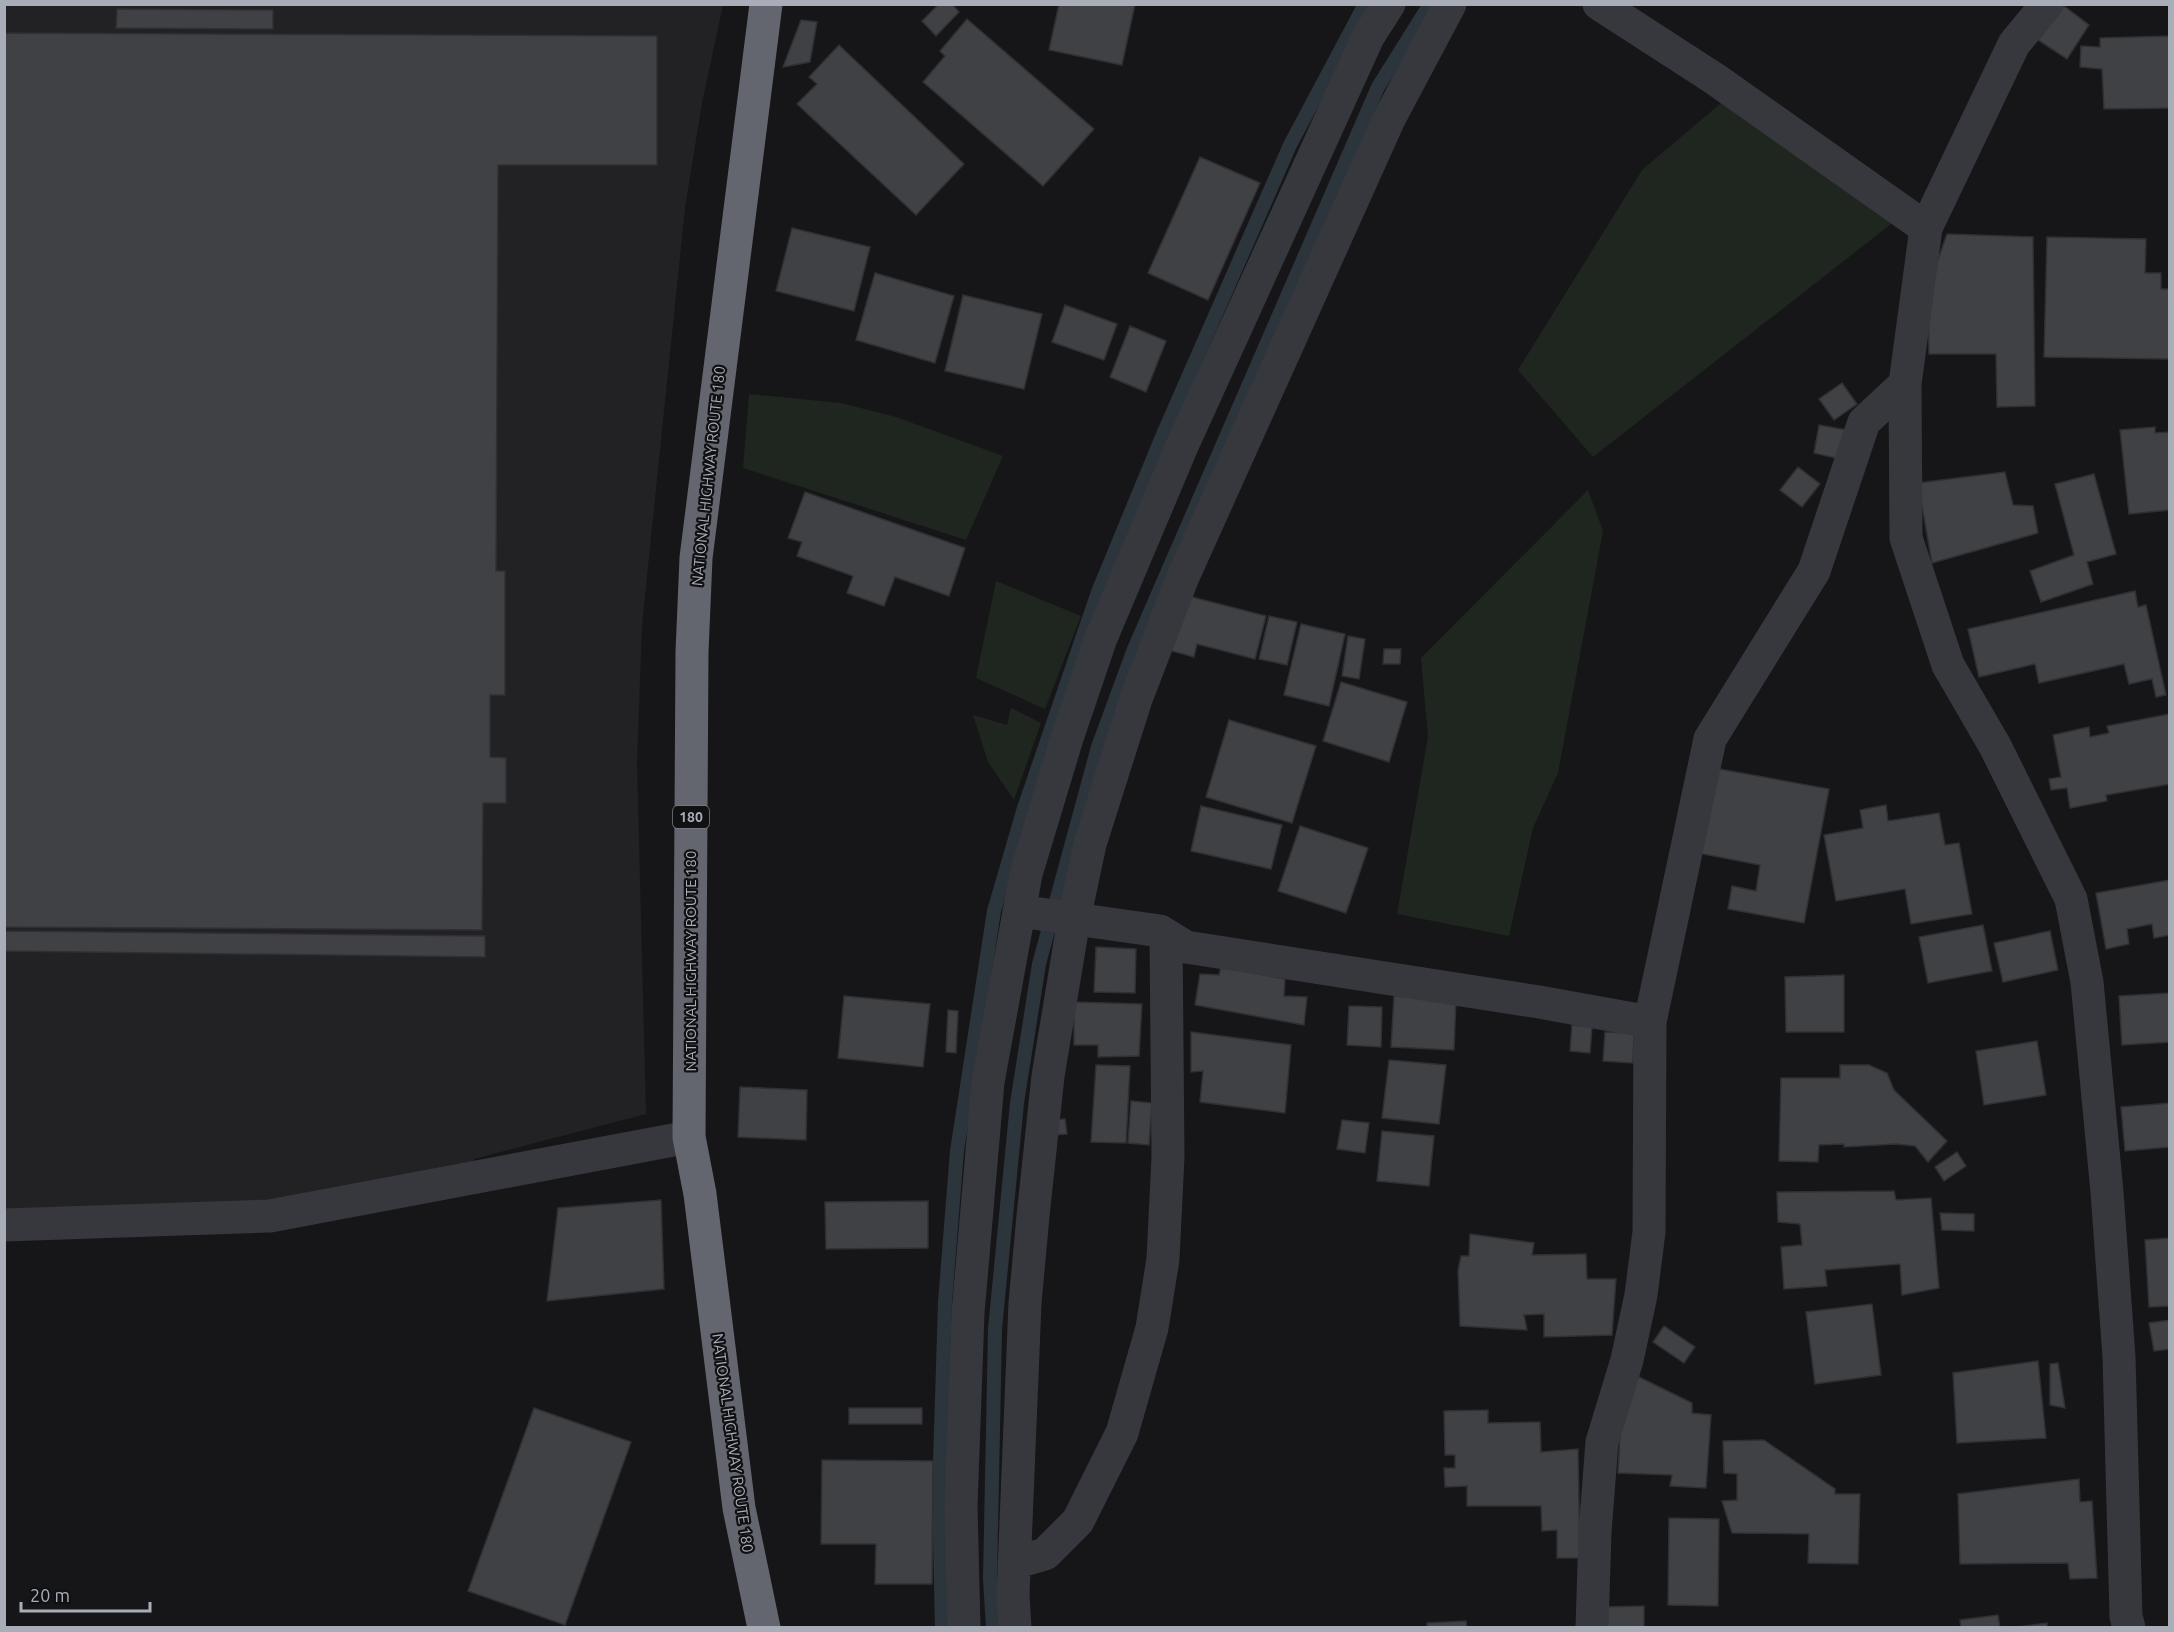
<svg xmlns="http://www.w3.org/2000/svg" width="2174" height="1632" viewBox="0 0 2174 1632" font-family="Ubuntu,sans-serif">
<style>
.built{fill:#222225}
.green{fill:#1e261f}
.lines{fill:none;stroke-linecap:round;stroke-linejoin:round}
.stream{stroke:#2c353c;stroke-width:14}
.building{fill:#404145;stroke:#303034;stroke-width:1.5}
.minor{stroke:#37383d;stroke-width:33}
.highway{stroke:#63666e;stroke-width:33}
.labels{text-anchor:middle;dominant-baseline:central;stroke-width:4.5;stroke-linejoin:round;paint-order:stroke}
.shield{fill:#111113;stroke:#7b7e86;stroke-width:1.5}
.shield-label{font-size:14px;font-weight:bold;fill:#a8adb8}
.street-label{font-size:15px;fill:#a8adb8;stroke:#111113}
</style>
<rect width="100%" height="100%" fill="#161618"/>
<!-- built -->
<path class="built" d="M4,5H723L702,103L685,208L642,625L637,763L646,1114L474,1159L476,1168L307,1200L5,1209Z"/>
<!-- green -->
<path class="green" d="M1728,97L1895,221L1593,457L1518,370L1642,170Z
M749,394L841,403L896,417L1003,456L966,540L743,468Z
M1588,490L1603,531L1558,773L1533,828L1509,936L1397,914L1428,737L1421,658Z
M996,581L1081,616L1045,709L976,678Z
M1011,708L1041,723L1014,800L988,762L973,715L1007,725Z"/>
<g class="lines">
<!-- stream -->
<path class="stream" d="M942,1628L939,1495L945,1302L957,1151L994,911L1024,808L1098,592L1164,432L1290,145L1365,4
M993,1628L990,1579L995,1329L1017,1103L1039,964L1098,747L1134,649L1378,87L1430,4"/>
</g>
<!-- building -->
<path class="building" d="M939,4H952L959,12L936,36L922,21Z
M1059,4H1135L1122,65L1049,50Z
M2064,6L2089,25L2067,59L2038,40Z
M117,9L273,10V29L116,28Z
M967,19L1094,129L1043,186L923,82L945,56L940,51Z
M801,20L817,22L810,62L783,67Z
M4,33L657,36V165H498L496,571H505V695H490V757L506,758V803H483L482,930L4,927Z
M2170,36V108L2104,109L2102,69L2080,67L2081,46L2100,47V38Z
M839,45L964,164L916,215L797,104L817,84L809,77Z
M1200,157L1260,183L1208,300L1148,273Z
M792,228L870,247L854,311L776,291Z
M1947,234L2033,237L2035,406L1997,407L1996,354H1929L1928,288Z
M2047,237L2146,239L2145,273H2161V289H2170V359L2044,357Z
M875,273L954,296L935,363L856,340Z
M963,295L1042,314L1024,389L945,371Z
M1065,305L1117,324L1104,360L1052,342Z
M1130,326L1166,341L1146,392L1110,377Z
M1842,383L1857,404L1834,420L1819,399Z
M1819,425L1847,430L1840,459L1814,453Z
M2155,427V433L2170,432V510L2129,514L2120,430Z
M1798,467L1820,484L1802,507L1780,490Z
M2005,472L2013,505L2033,506L2038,533L1932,563L1918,483Z
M2094,474L2116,554L2087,562L2093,584L2041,602L2030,571L2074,555L2055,484Z
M805,492L965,548L949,596L895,577L884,606L847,593L853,576L797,556L802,542L788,538Z
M2135,591L2138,607L2146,605L2166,695L2156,697L2152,679L2129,684L2124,664L2039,683L2035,664L1979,677L1968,629Z
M1188,596L1266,616L1255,659L1197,644L1194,657L1165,649Z
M1269,616L1297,622L1287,665L1259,659Z
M1301,624L1345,634L1329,706L1284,695Z
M1348,636L1365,639L1359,679L1342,676Z
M1384,649H1401L1400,664H1383Z
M1341,682L1407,702L1389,762L1323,741Z
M2170,714V784L2106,795L2107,801L2070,808L2067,788L2051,790L2049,779L2061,777L2053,735L2089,727L2090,737L2109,733L2107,726Z
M1229,720L1316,746L1292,823L1206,797Z
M1714,768L1829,789L1804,923L1728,909L1732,886L1756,891L1760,865L1698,853Z
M1886,805L1888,821L1939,813L1945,845L1959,843L1972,914L1911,924L1905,889L1836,901L1824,835L1863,828L1860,810Z
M1201,806L1282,825L1271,869L1191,851Z
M1300,826L1368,848L1346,913L1278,891Z
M2170,880V935L2154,938L2152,924L2127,929L2129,944L2106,949L2096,893Z
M1983,925L1992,971L1928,983L1919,937Z
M4,931L485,936V957L4,951Z
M2050,931L2058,970L2003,982L1994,943Z
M1096,947L1136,949L1135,993L1094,992Z
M1221,967L1285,979L1284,996L1307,997L1304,1025L1195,1005L1200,974L1219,975Z
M1844,975V1032H1786L1785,977Z
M2170,993V1042L2122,1045L2119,996Z
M844,996L930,1004L923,1067L838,1058Z
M1394,996L1456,999L1454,1050L1391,1047Z
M1074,1002L1142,1004L1139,1056L1098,1057V1045H1074Z
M1349,1006L1382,1007L1381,1047L1347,1045Z
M948,1010L958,1011L956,1053L946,1052Z
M1572,1025L1592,1027L1590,1053L1570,1051Z
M1191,1032L1291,1045L1285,1113L1200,1102L1203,1071L1191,1072Z
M1605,1032L1634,1033L1633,1063L1603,1061Z
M2037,1041L2046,1095L1984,1105L1976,1051Z
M1389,1060L1446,1065L1439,1124L1382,1118Z
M1096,1065L1130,1066L1126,1143L1091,1142Z
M1840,1065H1869L1887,1073L1894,1090L1947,1141L1928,1162L1915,1146L1896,1144L1844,1147V1144L1819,1145L1818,1162L1779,1161L1781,1078H1840Z
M740,1087L807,1090L806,1140L738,1137Z
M1131,1101L1152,1103L1149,1145L1128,1143Z
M2170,1103V1147L2125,1151L2121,1107Z
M1065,1119L1067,1134L1051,1135V1120Z
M1342,1120L1369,1123L1365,1153L1337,1149Z
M1382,1131L1434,1136L1429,1186L1377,1181Z
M1957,1152L1966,1166L1944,1181L1935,1167Z
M1894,1191L1896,1200L1931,1198L1939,1288L1902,1295L1900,1264L1825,1270L1827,1286L1784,1289L1781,1247L1802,1245L1800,1224L1778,1222L1777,1192Z
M661,1200L664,1289L547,1301L558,1208Z
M928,1201V1248L826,1249L825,1202Z
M1940,1213L1974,1214V1231L1942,1230Z
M1470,1234L1534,1243L1532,1255L1586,1254L1587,1279H1616L1612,1335L1544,1337V1314L1524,1315L1527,1330L1460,1326L1458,1271L1461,1256H1469Z
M2170,1238V1306L2149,1307L2145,1240Z
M1872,1304L1881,1375L1815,1384L1806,1312Z
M2170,1320V1349L2154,1351L2149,1323Z
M1664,1326L1695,1347L1684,1363L1653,1342Z
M2038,1361L2046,1438L1957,1443L1953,1373Z
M2058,1363L2065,1408L2050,1405V1364Z
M1637,1376L1692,1403V1413L1711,1415L1706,1488L1670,1486L1672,1475L1618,1473L1621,1416Z
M534,1408L631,1442L565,1625L468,1591Z
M849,1408H922V1424H849Z
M1488,1410V1423L1540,1422L1541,1452L1578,1449L1580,1558H1557V1530L1542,1531L1541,1506H1467V1486L1445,1487L1444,1468H1455V1455H1445L1444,1411Z
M1764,1440L1835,1489V1494H1860L1858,1564L1808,1563L1809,1534L1732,1533L1722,1501L1737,1500V1474L1724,1473L1723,1441Z
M822,1460L933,1461L932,1584H875L876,1544H821Z
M2079,1479L2080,1502L2092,1501L2097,1578L2070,1579L2068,1563L1960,1564L1958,1494Z
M1669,1518L1719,1519L1718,1606L1668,1605Z
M1644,1606V1628H1603L1602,1607Z
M1998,1615L2000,1628H1961L1960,1620Z
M1466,1621L1467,1628H1427V1623Z
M2047,1623V1628H2011Z"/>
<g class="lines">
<!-- minor -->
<path class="minor" d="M1599,4L1715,79L1926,228
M2047,4L2014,44L1926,228L1905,384L1906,538L1948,665L1995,746L2071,899L2087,982L2107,1192L2119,1357L2126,1616L2129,1628
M1019,911L1160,931L1186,947L1539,1002L1650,1022
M4,1225L270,1216L689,1137
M1014,1563L1045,1554L1078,1521L1122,1433L1152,1328L1163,1259L1168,1157L1166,935
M964,1628L961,1506L968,1313L988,1082L1026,874L1067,738L1101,638L1182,446L1368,37L1389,4
M1015,1628L1013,1595L1025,1303L1033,1216L1048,1076L1074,919L1090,844L1136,699L1182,579L1389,119L1450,4
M1592,1628L1595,1532L1602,1442L1627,1360L1641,1295L1649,1232L1650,1022L1710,739L1814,571L1864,422L1905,384"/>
<!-- highway -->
<path class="highway" d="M764,1628L739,1508L700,1194L689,1137L692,652L696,558L766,4"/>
</g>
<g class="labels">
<!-- shield labels -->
<rect class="shield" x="673" y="806" width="36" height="22" rx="4.5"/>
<g class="shield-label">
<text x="691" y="817">180</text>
</g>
<!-- street labels -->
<g class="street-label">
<text transform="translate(708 476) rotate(-84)">NATIONAL HIGHWAY ROUTE 180</text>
<text transform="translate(690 961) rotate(-90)">NATIONAL HIGHWAY ROUTE 180</text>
<text transform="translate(733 1443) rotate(82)">NATIONAL HIGHWAY ROUTE 180</text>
</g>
</g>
<!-- border -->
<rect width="2174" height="1632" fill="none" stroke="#a8adb8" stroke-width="12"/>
<!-- scale -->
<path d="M21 1602v9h129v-9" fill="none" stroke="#a8adb8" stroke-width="3"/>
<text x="30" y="1602" font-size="18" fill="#a8adb8" stroke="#111113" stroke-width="4.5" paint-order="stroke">20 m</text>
</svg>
